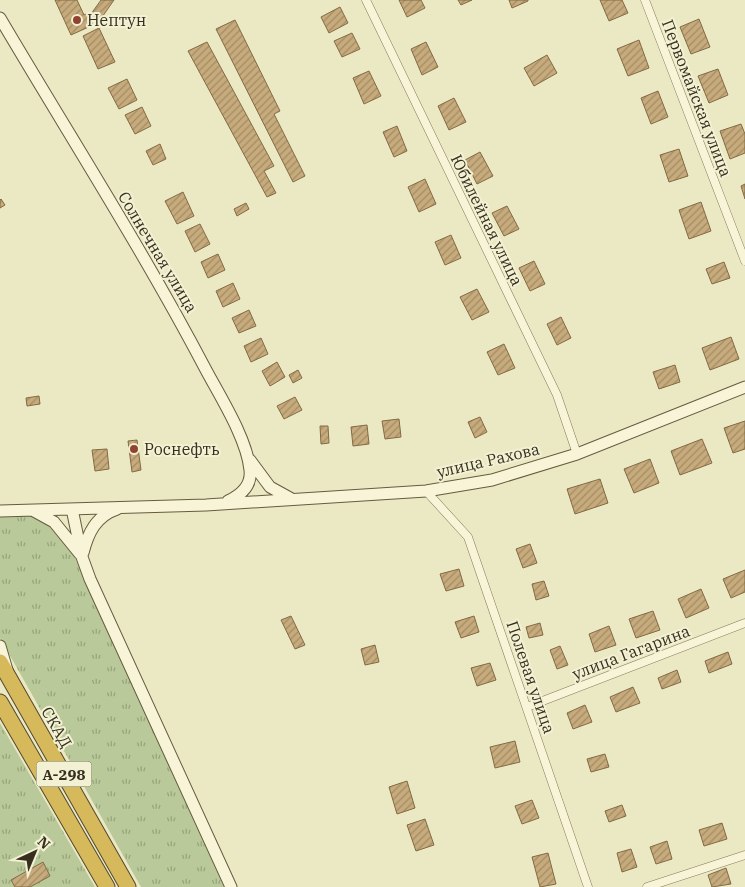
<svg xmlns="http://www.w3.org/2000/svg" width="745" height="887" viewBox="0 0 745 887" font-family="'IBM Plex Serif',serif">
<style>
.grass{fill:url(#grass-tufts)}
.building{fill:url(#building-hatch);stroke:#836a43}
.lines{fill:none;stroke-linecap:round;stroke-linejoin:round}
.street-casing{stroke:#857a5c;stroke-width:9}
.secondary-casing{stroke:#675b3f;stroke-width:13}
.highway-casing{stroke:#534830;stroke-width:17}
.street{stroke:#f7f4d7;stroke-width:8}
.secondary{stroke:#f7f4d7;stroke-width:11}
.highway{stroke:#d6b95a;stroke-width:15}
.poi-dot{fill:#90432f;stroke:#f3f1d3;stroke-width:2}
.labels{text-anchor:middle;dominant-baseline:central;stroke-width:4;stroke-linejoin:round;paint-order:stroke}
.shield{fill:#f3f1d3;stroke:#6f6955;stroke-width:1}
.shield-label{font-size:15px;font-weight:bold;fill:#362f1f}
.poi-label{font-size:16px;fill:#362f1f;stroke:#f3f1d3;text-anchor:start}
.street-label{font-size:16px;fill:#362f1f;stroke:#f3f1d3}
</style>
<defs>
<pattern id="grass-tufts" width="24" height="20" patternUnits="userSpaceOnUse" patternTransform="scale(1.25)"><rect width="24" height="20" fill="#b9c999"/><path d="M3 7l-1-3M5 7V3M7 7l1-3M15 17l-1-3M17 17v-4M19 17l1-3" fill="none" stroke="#97a47c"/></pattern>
<pattern id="building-hatch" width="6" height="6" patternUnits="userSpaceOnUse" patternTransform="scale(1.25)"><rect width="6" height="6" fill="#c7ab7c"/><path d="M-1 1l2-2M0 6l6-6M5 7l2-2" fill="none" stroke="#a28c65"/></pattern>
</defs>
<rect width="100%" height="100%" fill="#ebe8c4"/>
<!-- grass -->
<path class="grass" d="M29,515L52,524L71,549L224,887H141L0,638V517Z
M0,723L95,887H0Z"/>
<!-- building -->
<path class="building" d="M55,0H77L84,15L88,13L93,25L71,35Z
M101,0H114L100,20L91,14Z
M399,0H421L425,8L407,17Z
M458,0H472L461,5Z
M509,0H528V1L512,8Z
M600,0H622L628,13L609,21Z
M340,7L348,23L329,33L321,17Z
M699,19L710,47L691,54L680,27Z
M235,20L280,111L274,114L305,176L293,182L216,29Z
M99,28L115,62L98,69L83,36Z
M352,33L360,49L342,57L334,41Z
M639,40L649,68L628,76L617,49Z
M207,42L274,166L264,171L276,193L267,197L188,51Z
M426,42L438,67L422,75L411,49Z
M547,55L557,73L534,86L524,68Z
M718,69L728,95L709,103L698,76Z
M369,71L381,96L364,104L353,78Z
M127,79L137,100L119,109L108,88Z
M658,91L668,117L651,124L641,98Z
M454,98L466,122L449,130L438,106Z
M142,107L151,126L135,134L125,115Z
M741,124L745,134V153L730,159L720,131Z
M397,126L407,151L394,157L383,132Z
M160,144L166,159L153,165L146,151Z
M679,149L688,176L669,182L660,155Z
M480,152L493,176L477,184L465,160Z
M425,179L436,204L419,212L408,187Z
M745,184V199L741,186Z
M183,192L194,216L177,224L165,201Z
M1,199L5,205L0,208V200Z
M701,202L711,231L689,239L679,210Z
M246,203L249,209L237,216L234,209Z
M507,206L519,229L504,236L492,213Z
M200,224L210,244L195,252L185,231Z
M451,235L461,258L445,265L435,242Z
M218,254L225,270L208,278L201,262Z
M534,261L545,284L530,291L519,268Z
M724,262L730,278L712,284L706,269Z
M233,283L240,299L223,307L216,291Z
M477,289L489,312L472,320L460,297Z
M249,310L256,326L239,333L232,318Z
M561,317L571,338L557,345L547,324Z
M731,337L739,359L710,370L702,348Z
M261,338L268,354L251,362L244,346Z
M504,344L515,368L498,375L487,352Z
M277,362L285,377L270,386L262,371Z
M675,365L680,382L659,389L653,372Z
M298,370L302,378L293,383L289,375Z
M39,396L40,404L27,406L26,398Z
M295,397L302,410L284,419L277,406Z
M480,417L487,432L475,438L468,422Z
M399,419L401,437L385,439L382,421Z
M745,421V449L733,453L724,428Z
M367,425L369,444L353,446L351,427Z
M320,426H328L329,443L321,444Z
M702,439L712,463L680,475L671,451Z
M137,440L141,470L132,472L128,441Z
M107,449L109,469L95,471L92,450Z
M650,459L659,483L634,493L624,469Z
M600,479L608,503L575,514L567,489Z
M530,544L537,563L523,568L516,549Z
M459,569L464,586L446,591L440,574Z
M745,570V592L731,598L723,579Z
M544,581L549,596L536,600L532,584Z
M701,589L709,608L686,618L678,599Z
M653,611L660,630L636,638L629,619Z
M291,616L305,645L295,649L281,620Z
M474,616L479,632L461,638L455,622Z
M540,623L543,635L529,638L526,627Z
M609,626L616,645L595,652L589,634Z
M375,645L379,662L365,665L361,649Z
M560,646L568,665L557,669L550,650Z
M728,652L732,664L709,673L705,661Z
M490,663L496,680L477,686L471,668Z
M677,670L681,682L662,689L658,678Z
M633,687L640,703L616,712L610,697Z
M585,705L592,722L573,729L567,713Z
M515,741L520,762L495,768L490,747Z
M605,754L609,767L591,772L587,759Z
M407,781L415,808L397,814L389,787Z
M532,800L539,818L522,824L515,806Z
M622,805L626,816L609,822L605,811Z
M425,819L434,845L416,851L407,825Z
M722,823L727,839L704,846L699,830Z
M667,841L672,859L656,864L650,847Z
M631,849L637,867L622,872L617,853Z
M548,853L556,884L540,887L532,857Z
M43,862L50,876L30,887H15L11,880Z
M726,868L731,884L712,887L708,875Z"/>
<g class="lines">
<!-- street casing -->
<g class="street-casing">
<path id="street" d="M366,0L557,395L577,454
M645,0L745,261
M426,491L468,537L588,887
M527,707L745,623
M647,887L745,855"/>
</g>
<!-- secondary casing -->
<g class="secondary-casing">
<path id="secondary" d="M0,18C69,135 143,250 206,370C221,398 247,439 250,470C252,486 241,495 228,501
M250,460L270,487L290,498
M72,509L82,557L90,579L231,887
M0,511L206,505L426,491L492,480L577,454L745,387
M34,511L54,522L80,554
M83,553C88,533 96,516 117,509
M0,646L7,670"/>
</g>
<!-- highway casing -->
<g class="highway-casing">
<path id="highway" d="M0,662L128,887
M0,702L107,887"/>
</g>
<!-- street -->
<use href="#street" class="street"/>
<!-- secondary -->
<use href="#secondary" class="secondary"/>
<!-- highway -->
<use href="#highway" class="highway"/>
</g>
<!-- markers -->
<g class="poi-dot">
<circle cx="77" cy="20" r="5"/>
<circle cx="134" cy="449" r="5"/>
</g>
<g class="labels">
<!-- shield labels -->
<rect class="shield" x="36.5" y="761.5" width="55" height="25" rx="4"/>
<g class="shield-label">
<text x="64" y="774">А-298</text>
</g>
<!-- poi labels -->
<g class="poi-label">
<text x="87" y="20">Нептун</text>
<text x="144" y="449">Роснефть</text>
</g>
<!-- street labels -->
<g class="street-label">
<text transform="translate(697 98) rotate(69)">Первомайская улица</text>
<text transform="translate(487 220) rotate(64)">Юбилейная улица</text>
<text transform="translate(158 252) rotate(59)">Солнечная улица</text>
<text transform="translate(488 460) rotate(-13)">улица Рахова</text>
<text transform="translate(631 652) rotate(-21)">улица Гагарина</text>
<text transform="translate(531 677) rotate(71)">Полевая улица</text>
<text transform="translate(57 727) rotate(60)">СКАД</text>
</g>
</g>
<!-- north arrow -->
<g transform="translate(35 852) rotate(44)" stroke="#f3f1d3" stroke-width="4" paint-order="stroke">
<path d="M0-4L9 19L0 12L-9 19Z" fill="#362f1f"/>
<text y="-8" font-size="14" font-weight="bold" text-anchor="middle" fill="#362f1f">N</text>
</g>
</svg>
